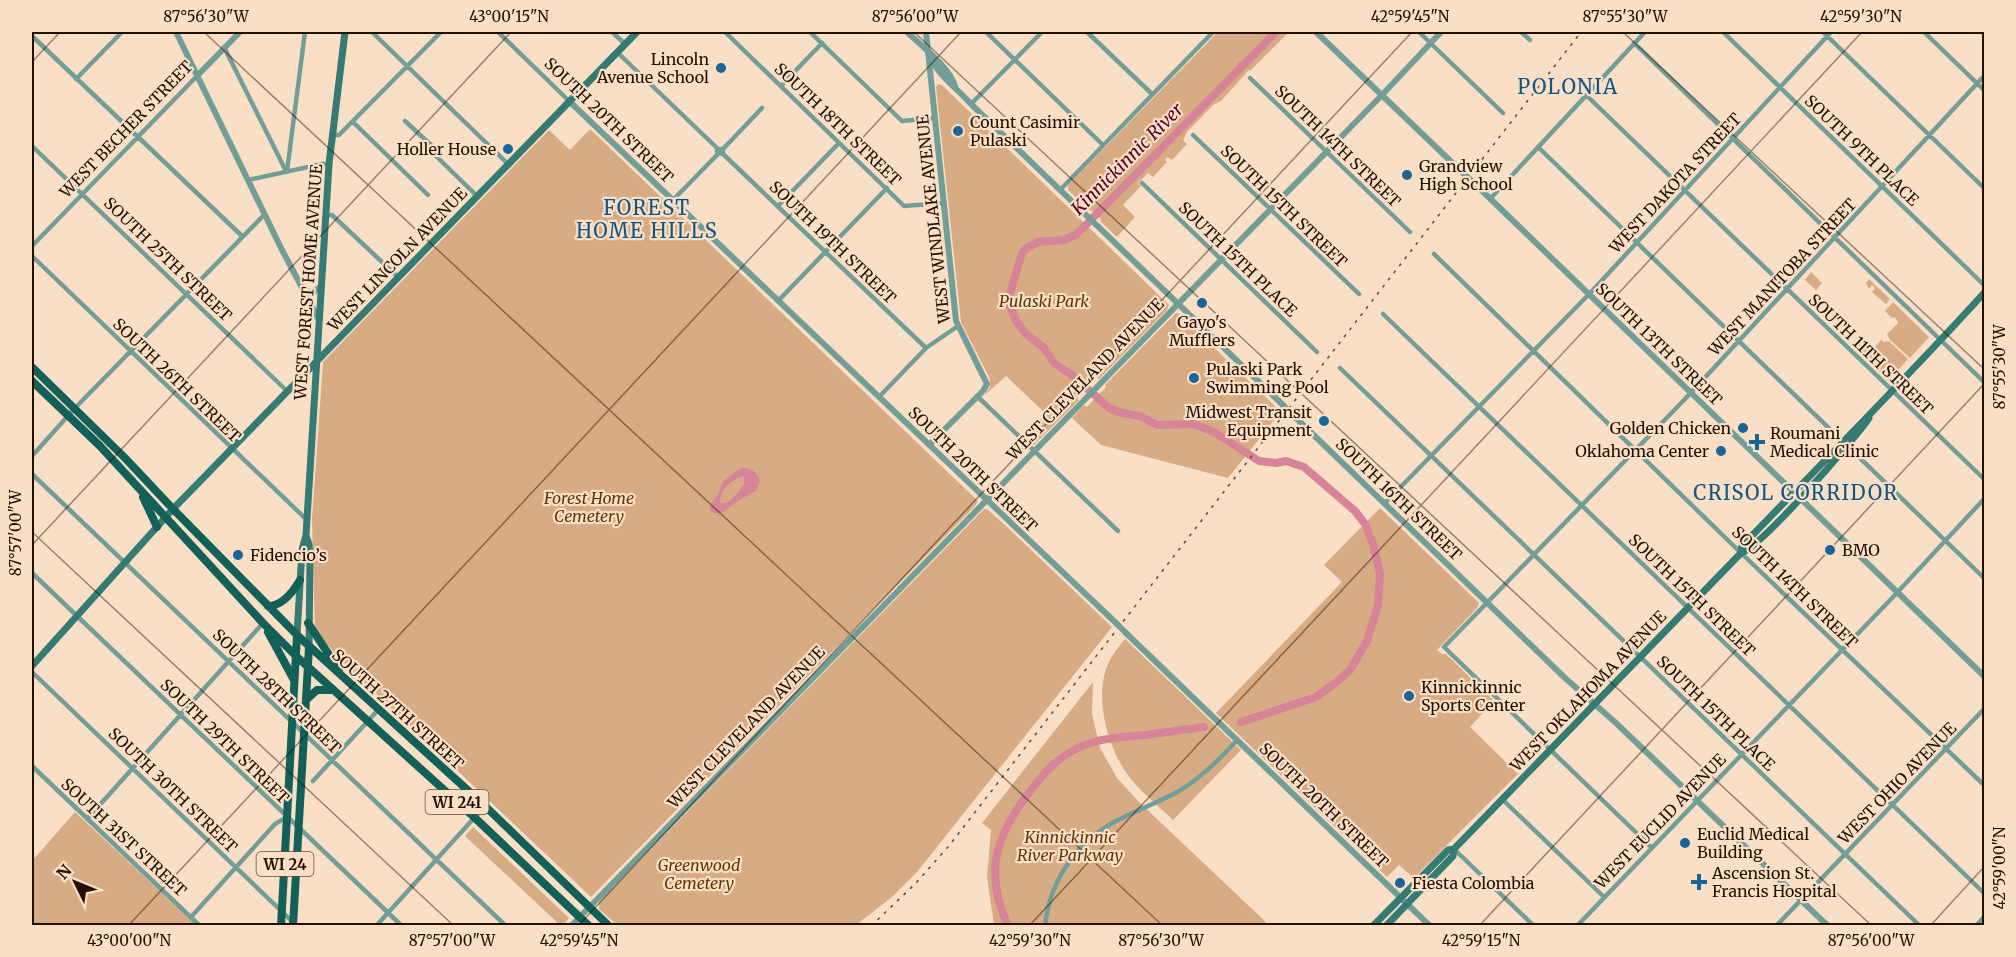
<svg xmlns="http://www.w3.org/2000/svg" width="2016" height="957" viewBox="0 0 2016 957" font-family="Merriweather,serif">
<style>
.green{fill:#d7ac84}
.water{fill:#d88498;fill-rule:evenodd}
.lines{fill:none;stroke-linecap:round;stroke-linejoin:round}
.stream{stroke:#d88498;stroke-width:1.5}
.river{stroke:#d88498;stroke-width:8}
.minor{stroke:#739e98;stroke-width:4.5}
.tertiary{stroke:#739e98;stroke-width:6}
.secondary{stroke:#357b73;stroke-width:7}
.primary{stroke:#126058;stroke-width:8}
.rail{stroke:#5d4836;stroke-width:1.5;stroke-dasharray:3 6;stroke-linecap:butt}
.tertiary-bridge{stroke:#739e98;stroke-width:6}
.ticks{fill:none;stroke:#221000;stroke-width:1.5;stroke-opacity:0.45}
.poi-dot{fill:#1a6497;stroke:#fadfc7;stroke-width:2}
.labels{text-anchor:middle;dominant-baseline:central;stroke-width:4.5;stroke-linejoin:round;paint-order:stroke}
.shield{fill:#fadfc7;stroke:#634e3c;stroke-width:1.5}
.shield-label{font-size:15px;font-weight:bold;fill:#221000}
.poi-label{font-size:16px;fill:#221000;stroke:#fadfc7;text-anchor:start}
.street-label{font-size:16px;fill:#221000;stroke:#fadfc7}
.park-label{font-size:16px;font-style:italic;fill:#5f3705;stroke:#fadfc7}
.water-label{font-size:18px;font-style:italic;fill:#520523;stroke:#fadfc7}
.quarter-label{font-size:20px;letter-spacing:1.5px;fill:#105583;stroke:#fadfc7}
.neatline{fill:none;stroke:#221000;stroke-width:2}
.ticks-label{font-size:15px;text-anchor:middle;fill:#221000}
</style>
<rect width="100%" height="100%" fill="#fadfc7"/>
<!-- green -->
<path class="green" d="M1218,32H1289L1250,71L1249,70L1221,101L1213,105L1187,132L1183,140L1187,144L1172,160L1167,157L1165,160L1167,162L1153,177L1148,173L1138,183L1141,186L1123,205L1135,217L1117,237L1100,221L1101,219L1091,210L1090,211L1068,190V185Z
M938,84L942,85L1169,305L1167,310L1099,379L1097,378L1077,398L1079,400L1034,445L1024,437L1046,414L1006,376L985,395L990,387V379L961,322L936,87Z
M590,129L978,501L975,506L591,897L347,666L315,632L312,519L323,362L549,130L570,150Z
M1811,272L1822,283L1816,290L1805,280Z
M1869,279L1890,299L1886,304L1872,292L1875,288L1872,285L1869,289L1866,283Z
M1893,302L1929,337L1910,358L1890,340L1887,334L1898,323L1895,317L1892,318L1885,311Z
M1176,313L1179,314L1279,410L1280,413L1228,478L1101,445L1072,418L1084,405L1087,407L1106,387L1105,385Z
M1859,338L1872,350L1882,339L1883,342L1889,341L1908,359L1895,374L1892,372L1890,374L1892,377L1889,381L1854,346L1856,341L1874,356L1876,354L1874,353L1876,350L1871,351L1857,340Z
M1380,508L1479,603L1477,608L1437,650L1442,654H1446L1494,701L1470,727L1518,774L1414,878L1399,865L1387,877L1216,713L1342,582L1324,565Z
M984,509H987L1005,525L1112,627L917,872L892,897L856,925H617L599,909V902Z
M1125,639L1241,750L1173,820C1159,806 1138,790 1127,774C1106,744 1092,691 1111,658C1115,651 1120,645 1125,639Z
M1093,682L1092,714L1100,748L1117,778L1138,801L1269,925H994L987,877L991,830L982,823Z
M75,812L196,925H32V861Z
M473,827L569,918L563,925H560L465,836Z"/>
<!-- water -->
<path class="water" d="M742,468C751,468 757,472 760,480L756,491C749,494 742,499 735,503C725,509 723,517 710,511C710,502 714,500 719,493C720,490 720,487 722,484C726,477 735,472 742,468ZM744,476V484C738,492 732,504 720,503C720,490 731,479 744,476Z"/>
<g class="lines">
<!-- stream -->
<path class="stream" d="M1238,63H1245"/>
<!-- river -->
<path class="river" d="M1241,722L1316,697L1338,681L1350,670L1367,641L1378,605L1380,574L1373,544L1365,524L1355,511L1304,467L1286,461L1276,463L1259,461L1214,432L1194,424L1157,425L1140,416L1122,413L1109,408L1072,375L1055,364L1044,348L1026,334L1016,321L1010,306L1009,297L1021,256L1025,249L1038,242L1064,240L1077,234L1276,32
M1008,926C983,871 996,835 1031,790C1047,769 1064,751 1091,743C1108,737 1127,737 1145,735C1165,732 1184,730 1204,727"/>
<!-- minor -->
<path class="minor" d="M372,32L508,164
M498,32L569,101
M612,32L625,44
M725,32L904,206L944,203
M810,32L902,121L935,118
M986,32L1103,145
M1087,32L1152,94
M1419,32L1503,113
M1521,32L1530,40
M1723,32L1984,285
M1823,32L1984,188
M1924,32L1984,90
M32,36L242,236
M1634,43L1984,382
M224,47L286,171
M617,52L717,148V153L723,154V149H718
M1250,78L1410,232
M76,79L122,32
M781,86L822,43
M1586,95L1984,479
M971,104L1042,32
M405,121L431,145L435,155L477,196
M353,122L428,195
M332,135H339L441,32
M1193,135L1359,294
M32,146L287,391
M1538,147L1984,578
M723,149L762,108
M723,154L926,348
M287,171L305,32
M248,180L322,164H329
M1142,183L1317,352
M1060,190L1213,32
M1490,199L1645,32
M673,200L718,154
M778,206L839,143
M326,215H332L398,277
M32,246L197,76
M1434,254L1741,553L1984,785
M32,256L307,520
M778,301L887,188
M1383,314L1984,893
M1340,368L1920,926
M977,396L1118,531
M879,397L926,348L958,326
M32,456L75,408L265,214
M32,474L506,926
M1384,504L1593,290L1831,32
M32,573L402,926
M32,672L297,926
M32,766L200,926
M313,781L378,710
M1502,799L1604,897
M88,818L263,623
M1651,847L1444,647L1686,398L1984,76
M1454,849L1534,926
M191,917L275,824L287,817
M376,926L485,806
M1045,926C1049,884 1073,847 1109,825C1131,812 1156,804 1179,791C1201,778 1220,759 1237,740
M1577,926L1893,597L1984,499
M1776,926L1984,709
M1976,926L1984,917"/>
<!-- tertiary -->
<path class="tertiary" d="M176,32L281,248L318,318
M907,32C921,45 950,68 955,86
M926,32L956,321L987,384L983,391L929,445
M1316,32L1463,173
M929,54C938,76 955,86 971,104L1283,405
M197,76L240,32
M569,101L1116,623
M1474,183L1984,676
M303,291L314,292L321,286
M1294,416L1565,678L1616,723L1828,926
M1126,633L1430,926
M571,926L1382,95L1441,32"/>
<!-- secondary -->
<path class="secondary" d="M306,536L309,544L310,556L309,647
M1741,553L1742,546C1823,462 1906,379 1984,293
M297,635L302,550L306,535L329,164L345,32
M32,666L173,509L637,32
M1373,926L1448,850L1454,849L1741,553C1760,548 1855,439 1869,418
M1386,926L1453,856L1454,849"/>
<!-- primary -->
<path class="primary" d="M32,367L125,458L173,509L297,635L485,806L609,926
M32,381L100,446L263,623L296,656L474,817L589,926
M143,497L157,527
M268,606C282,606 293,592 300,580
M308,623L339,670
M268,632L294,680
M307,699L317,690H332
M281,926L297,635
M293,926L309,647"/>
<!-- rail -->
<path class="rail" d="M871,926L915,884L948,847L1581,32"/>
<!-- tertiary-bridge -->
<path class="tertiary-bridge" d="M1463,173L1474,183
M1283,405L1294,416
M1116,623L1126,633"/>
</g>
<!-- ticks -->
<path class="ticks" d="M204,32L1163,926M914,32L1872,926M1623,32L1984,369M32,62L60,32M32,532L454,926M32,545L511,32M128,926L961,32M578,926L1412,32M1029,926L1862,32M1479,926L1984,384M1930,926L1984,867"/>
<!-- markers -->
<g class="poi-dot">
<circle cx="721" cy="68" r="6"/>
<circle cx="958" cy="131" r="6"/>
<circle cx="508" cy="149" r="6"/>
<circle cx="1407" cy="175" r="6"/>
<circle cx="1202" cy="303" r="6"/>
<circle cx="1194" cy="378" r="6"/>
<circle cx="1324" cy="421" r="6"/>
<circle cx="1743" cy="428" r="6"/>
<path d="M1754 433h6v6h6v6h-6v6h-6v-6h-6v-6h6z"/>
<circle cx="1721" cy="451" r="6"/>
<circle cx="1830" cy="550" r="6"/>
<circle cx="238" cy="555" r="6"/>
<circle cx="1409" cy="696" r="6"/>
<circle cx="1685" cy="843" r="6"/>
<path d="M1696 873h6v6h6v6h-6v6h-6v-6h-6v-6h6z"/>
<circle cx="1400" cy="883" r="6"/>
</g>
<g class="labels">
<!-- shield labels -->
<g class="shield">
<rect x="425.5" y="790" width="63" height="24" rx="4.5"/>
<rect x="256.5" y="852" width="57" height="24" rx="4.5"/>
</g>
<g class="shield-label">
<text x="457" y="802">WI 241</text>
<text x="285" y="864">WI 24</text>
</g>
<!-- poi labels -->
<g class="poi-label">
<text x="709" y="59" text-anchor="end">Lincoln<tspan x="709" dy="18">Avenue School</tspan></text>
<text x="970" y="122">Count Casimir<tspan x="970" dy="18">Pulaski</tspan></text>
<text x="496" y="149" text-anchor="end">Holler House</text>
<text x="1419" y="166">Grandview<tspan x="1419" dy="18">High School</tspan></text>
<text x="1202" y="322" text-anchor="middle">Gayo's<tspan x="1202" dy="18">Mufflers</tspan></text>
<text x="1206" y="369">Pulaski Park<tspan x="1206" dy="18">Swimming Pool</tspan></text>
<text x="1312" y="412" text-anchor="end">Midwest Transit<tspan x="1312" dy="18">Equipment</tspan></text>
<text x="1731" y="428" text-anchor="end">Golden Chicken</text>
<text x="1770" y="433">Roumani<tspan x="1770" dy="18">Medical Clinic</tspan></text>
<text x="1709" y="451" text-anchor="end">Oklahoma Center</text>
<text x="1842" y="550">BMO</text>
<text x="250" y="555">Fidencio’s</text>
<text x="1421" y="687">Kinnickinnic<tspan x="1421" dy="18">Sports Center</tspan></text>
<text x="1697" y="834">Euclid Medical<tspan x="1697" dy="18">Building</tspan></text>
<text x="1712" y="873">Ascension St.<tspan x="1712" dy="18">Francis Hospital</tspan></text>
<text x="1412" y="883">Fiesta Colombia</text>
</g>
<!-- street labels -->
<g class="street-label">
<text transform="translate(609 120) rotate(44)">SOUTH 20TH STREET</text>
<text transform="translate(838 124) rotate(44)">SOUTH 18TH STREET</text>
<text transform="translate(126 129) rotate(-46)">WEST BECHER STREET</text>
<text transform="translate(1338 146) rotate(44)">SOUTH 14TH STREET</text>
<text transform="translate(1862 150) rotate(44)">SOUTH 9TH PLACE</text>
<text transform="translate(1675 183) rotate(-47)">WEST DAKOTA STREET</text>
<text transform="translate(1284 206) rotate(44)">SOUTH 15TH STREET</text>
<text transform="translate(933 219) rotate(-96)">WEST WINDLAKE AVENUE</text>
<text transform="translate(833 242) rotate(44)">SOUTH 19TH STREET</text>
<text transform="translate(168 259) rotate(44)">SOUTH 25TH STREET</text>
<text transform="translate(397 259) rotate(-46)">WEST LINCOLN AVENUE</text>
<text transform="translate(1238 259) rotate(44)">SOUTH 15TH PLACE</text>
<text transform="translate(1782 277) rotate(-47)">WEST MANITOBA STREET</text>
<text transform="translate(308 282) rotate(-86)">WEST FOREST HOME AVENUE</text>
<text transform="translate(1659 344) rotate(44)">SOUTH 13TH STREET</text>
<text transform="translate(1871 354) rotate(44)">SOUTH 11TH STREET</text>
<text transform="translate(1085 379) rotate(-46)">WEST CLEVELAND AVENUE</text>
<text transform="translate(177 380) rotate(44)">SOUTH 26TH STREET</text>
<text transform="translate(973 469) rotate(44)">SOUTH 20TH STREET</text>
<text transform="translate(1399 499) rotate(44)">SOUTH 16TH STREET</text>
<text transform="translate(1795 587) rotate(44)">SOUTH 14TH STREET</text>
<text transform="translate(1692 595) rotate(44)">SOUTH 15TH STREET</text>
<text transform="translate(277 691) rotate(44)">SOUTH 28TH STREET</text>
<text transform="translate(1588 691) rotate(-46)">WEST OKLAHOMA AVENUE</text>
<text transform="translate(398 709) rotate(42)">SOUTH 27TH STREET</text>
<text transform="translate(1716 713) rotate(44)">SOUTH 15TH PLACE</text>
<text transform="translate(746 727) rotate(-46)">WEST CLEVELAND AVENUE</text>
<text transform="translate(225 741) rotate(44)">SOUTH 29TH STREET</text>
<text transform="translate(1897 783) rotate(-46)">WEST OHIO AVENUE</text>
<text transform="translate(173 790) rotate(44)">SOUTH 30TH STREET</text>
<text transform="translate(1324 805) rotate(44)">SOUTH 20TH STREET</text>
<text transform="translate(1660 821) rotate(-46)">WEST EUCLID AVENUE</text>
<text transform="translate(124 837) rotate(43)">SOUTH 31ST STREET</text>
</g>
<!-- park labels -->
<g class="park-label">
<text x="1044" y="301">Pulaski Park</text>
<text x="589" y="498">Forest Home<tspan x="589" dy="18">Cemetery</tspan></text>
<text x="1070" y="837">Kinnickinnic<tspan x="1070" dy="18">River Parkway</tspan></text>
<text x="699" y="865">Greenwood<tspan x="699" dy="18">Cemetery</tspan></text>
</g>
<!-- water labels -->
<g class="water-label">
<text transform="translate(1127 159) rotate(-45)">Kinnickinnic River</text>
</g>
<!-- quarter labels -->
<g class="quarter-label">
<text x="1568" y="86">POLONIA</text>
<text x="647" y="207">FOREST<tspan x="647" dy="23">HOME HILLS</tspan></text>
<text x="1796" y="492">CRISOL CORRIDOR</text>
</g>
</g>
<!-- border -->
<rect width="2016" height="957" fill="none" stroke="#fadfc7" stroke-width="66"/>
<!-- north arrow -->
<g transform="translate(75 882) rotate(313)" stroke="#fadfc7" stroke-width="4.5" paint-order="stroke">
<path d="M0-4.5L10 22L0 15L-10 22Z" fill="#221000"/>
<text y="-9" font-size="16" font-weight="bold" text-anchor="middle" fill="#221000">N</text>
</g>
<rect x="33" y="33" width="1950" height="891" class="neatline"/>
<g class="ticks-label">
<text x="206" y="22">87°56'30"W</text>
<text x="509" y="22">43°00'15"N</text>
<text x="915" y="22">87°56'00"W</text>
<text x="1410" y="22">42°59'45"N</text>
<text x="1625" y="22">87°55'30"W</text>
<text x="1861" y="22">42°59'30"N</text>
<text transform="translate(2000 367) rotate(-90)" y="5">87°55'30"W</text>
<text transform="translate(16 533) rotate(-90)" y="5">87°57'00"W</text>
<text transform="translate(2000 868) rotate(-90)" y="5">42°59'00"N</text>
<text x="129" y="946">43°00'00"N</text>
<text x="452" y="946">87°57'00"W</text>
<text x="579" y="946">42°59'45"N</text>
<text x="1030" y="946">42°59'30"N</text>
<text x="1161" y="946">87°56'30"W</text>
<text x="1481" y="946">42°59'15"N</text>
<text x="1871" y="946">87°56'00"W</text>
</g>
</svg>
